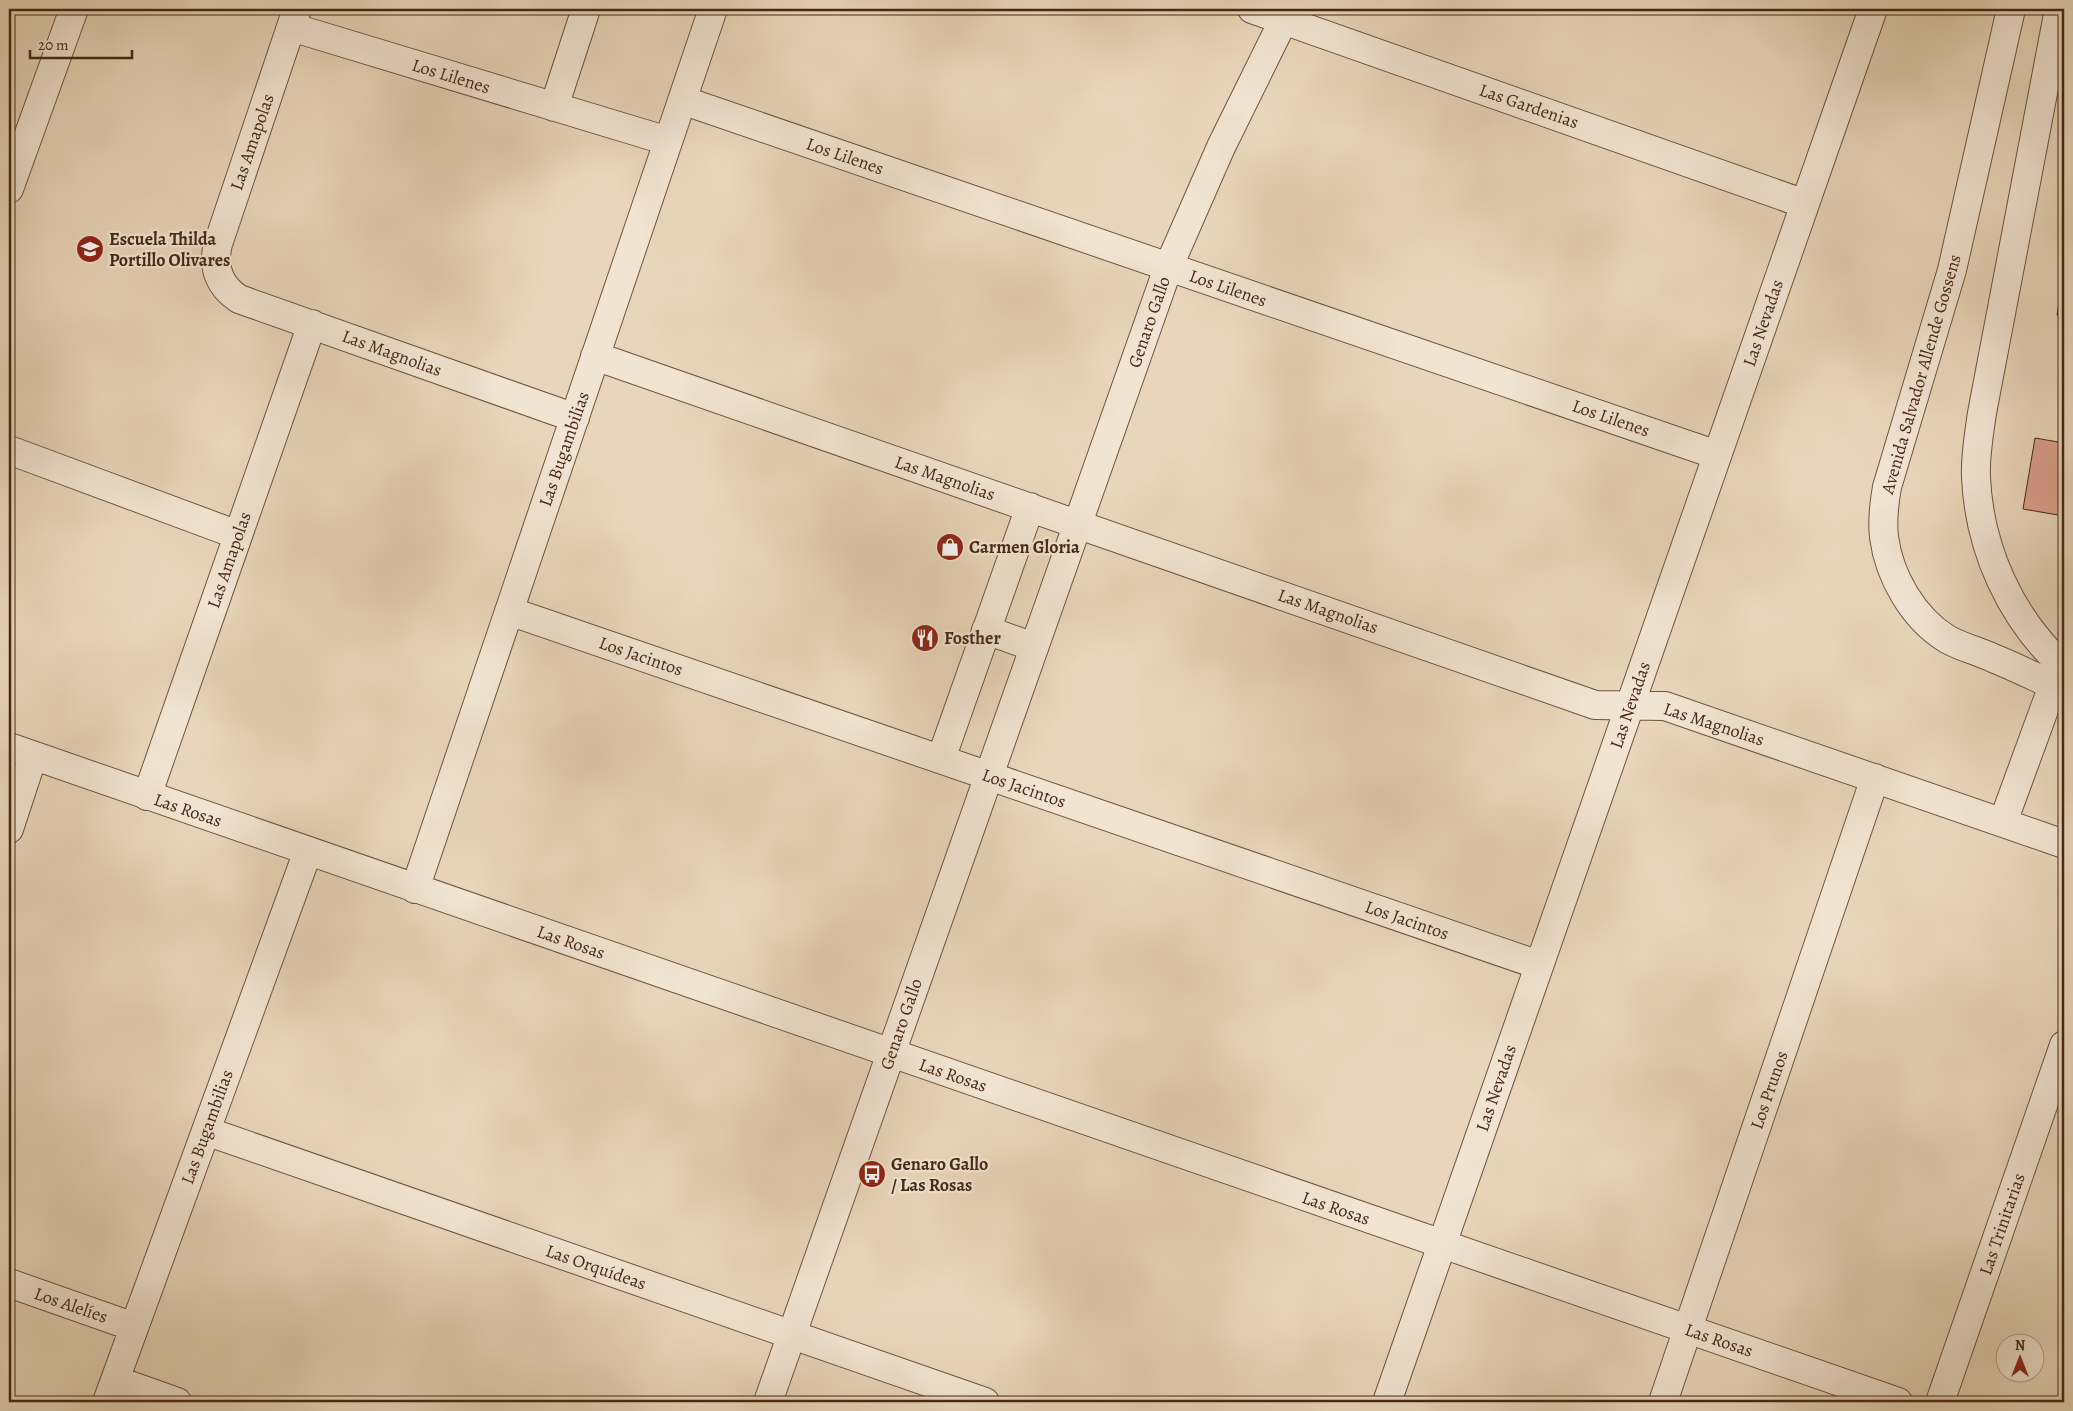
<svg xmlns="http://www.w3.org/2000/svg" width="2073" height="1411" viewBox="0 0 2073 1411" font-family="Alegreya,serif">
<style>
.building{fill:#da9e8b;stroke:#462815}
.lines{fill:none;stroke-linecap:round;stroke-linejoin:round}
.minor-casing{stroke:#6f543e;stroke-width:30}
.tertiary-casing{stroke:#6f543e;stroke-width:30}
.minor{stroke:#f1e4d2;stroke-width:28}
.tertiary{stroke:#f1e4d2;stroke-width:28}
.labels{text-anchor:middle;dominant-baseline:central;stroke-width:4.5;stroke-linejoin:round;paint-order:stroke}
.street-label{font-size:18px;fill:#462815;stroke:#f1e4d2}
.poi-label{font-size:18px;font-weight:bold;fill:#462815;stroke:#f1e4d2;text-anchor:start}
</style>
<rect width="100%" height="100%" fill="#e9d6ba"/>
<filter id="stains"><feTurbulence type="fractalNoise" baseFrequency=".004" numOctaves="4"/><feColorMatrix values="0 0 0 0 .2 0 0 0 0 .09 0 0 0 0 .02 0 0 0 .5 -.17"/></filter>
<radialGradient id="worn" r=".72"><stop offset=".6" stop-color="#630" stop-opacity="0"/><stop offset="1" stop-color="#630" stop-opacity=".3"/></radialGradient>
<!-- building -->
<path class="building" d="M2064,272V316L2057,315Z
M2035,438L2064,443V516L2023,509Z"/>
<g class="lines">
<!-- minor casing -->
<g class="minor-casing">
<path id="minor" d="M297,9L218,244C212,267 219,286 239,299L575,418
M1252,9L1805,204
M2011,9L1952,270L1887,487C1884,504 1882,520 1884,537C1889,576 1913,618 1947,639C1961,647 1978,651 1993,658C2013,666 2033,676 2053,685
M2059,9L1982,413C1979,434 1975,456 1976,477C1979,549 2011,619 2064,667
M291,27L668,141
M682,100L1717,455
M554,107L586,9
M9,189L74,9
M595,356L1595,705L1665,706L2064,844
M9,450L238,535
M509,611L1539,965
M986,630L1034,647
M941,759L1030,507
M147,796L312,324
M2003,822L2059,669
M9,829L33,756
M415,889L713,9
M206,1131L985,1402
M9,1283L134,1327
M115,1380L177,1402
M107,1402L308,851
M1387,1402L1873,9
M1663,1402L1875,778
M1940,1402L2064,1045"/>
</g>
<!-- tertiary casing -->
<g class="tertiary-casing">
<path id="tertiary" d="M9,747L1898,1402
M768,1402L1168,268L1221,147L1289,9"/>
</g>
<!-- minor -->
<use href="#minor" class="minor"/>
<!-- tertiary -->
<use href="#tertiary" class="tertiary"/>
</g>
<!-- icons -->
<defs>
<g id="school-disc" transform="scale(1.4375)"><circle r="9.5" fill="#8f2418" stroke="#f1e4d2"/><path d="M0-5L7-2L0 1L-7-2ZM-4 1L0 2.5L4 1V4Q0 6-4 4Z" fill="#fff"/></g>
<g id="shop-disc" transform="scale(1.4375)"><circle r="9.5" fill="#8f2418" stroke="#f1e4d2"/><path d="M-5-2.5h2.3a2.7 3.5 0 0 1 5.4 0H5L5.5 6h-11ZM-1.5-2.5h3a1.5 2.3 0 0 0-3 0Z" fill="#fff"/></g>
<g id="restaurant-disc" transform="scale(1.4375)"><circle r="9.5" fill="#8f2418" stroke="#f1e4d2"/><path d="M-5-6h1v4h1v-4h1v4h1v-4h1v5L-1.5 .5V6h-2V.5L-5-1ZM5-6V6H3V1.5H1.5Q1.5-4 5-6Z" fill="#fff"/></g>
<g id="bus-disc" transform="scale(1.4375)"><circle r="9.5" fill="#8f2418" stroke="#f1e4d2"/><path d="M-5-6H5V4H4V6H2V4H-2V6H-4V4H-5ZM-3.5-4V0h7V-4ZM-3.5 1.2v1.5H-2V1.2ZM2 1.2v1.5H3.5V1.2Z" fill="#fff"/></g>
</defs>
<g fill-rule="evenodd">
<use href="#school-disc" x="90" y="249"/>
<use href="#shop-disc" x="950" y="547"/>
<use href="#restaurant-disc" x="925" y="638"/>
<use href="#bus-disc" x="872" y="1174"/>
</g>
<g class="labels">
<!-- street labels -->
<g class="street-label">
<text transform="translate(451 76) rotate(17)">Los Lilenes</text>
<text transform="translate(1529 106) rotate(19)">Las Gardenias</text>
<text transform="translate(252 142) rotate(-71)">Las Amapolas</text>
<text transform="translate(845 156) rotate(19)">Los Lilenes</text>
<text transform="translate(1228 288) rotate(19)">Los Lilenes</text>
<text transform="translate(1149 322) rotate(-71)">Genaro Gallo</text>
<text transform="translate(1763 323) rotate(-71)">Las Nevadas</text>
<text transform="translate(392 353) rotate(20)">Las Magnolias</text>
<text transform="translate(1921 374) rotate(-74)">Avenida Salvador Allende Gossens</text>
<text transform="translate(1611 418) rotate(19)">Los Lilenes</text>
<text transform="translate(564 449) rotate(-71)">Las Bugambilias</text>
<text transform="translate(945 478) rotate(19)">Las Magnolias</text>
<text transform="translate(229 560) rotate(-71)">Las Amapolas</text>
<text transform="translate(1328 611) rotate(19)">Las Magnolias</text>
<text transform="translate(641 656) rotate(19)">Los Jacintos</text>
<text transform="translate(1630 705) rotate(-71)">Las Nevadas</text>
<text transform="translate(1714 724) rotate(18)">Las Magnolias</text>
<text transform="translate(1024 788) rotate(19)">Los Jacintos</text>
<text transform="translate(188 810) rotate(19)">Las Rosas</text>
<text transform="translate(1407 920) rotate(19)">Los Jacintos</text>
<text transform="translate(571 942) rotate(19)">Las Rosas</text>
<text transform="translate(901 1024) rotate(-71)">Genaro Gallo</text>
<text transform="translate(953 1075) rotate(19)">Las Rosas</text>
<text transform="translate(1496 1088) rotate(-71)">Las Nevadas</text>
<text transform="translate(1769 1090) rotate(-71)">Los Prunos</text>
<text transform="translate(207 1127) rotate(-70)">Las Bugambilias</text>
<text transform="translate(1336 1208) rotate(19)">Las Rosas</text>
<text transform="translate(2002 1224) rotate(-71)">Las Trinitarias</text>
<text transform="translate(596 1267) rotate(19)">Las Orquídeas</text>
<text transform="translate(71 1305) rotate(19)">Los Alelíes</text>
<text transform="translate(1719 1340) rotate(19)">Las Rosas</text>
</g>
<!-- poi labels -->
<g class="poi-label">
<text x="109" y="239">Escuela Thilda<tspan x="109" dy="21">Portillo Olivares</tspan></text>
<text x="969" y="547">Carmen Gloria</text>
<text x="944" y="638">Fosther</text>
<text x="891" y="1164">Genaro Gallo<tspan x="891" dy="21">/ Las Rosas</tspan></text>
</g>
</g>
<!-- margin -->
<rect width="2073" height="1411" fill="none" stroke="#e9d6ba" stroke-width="30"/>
<rect x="10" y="10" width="2053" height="1391" fill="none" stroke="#462815" stroke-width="2.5"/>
<rect x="15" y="15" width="2043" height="1381" fill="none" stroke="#462815"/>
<!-- north arrow -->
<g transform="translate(2020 1358)"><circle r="24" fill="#f1e4d2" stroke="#ad9986"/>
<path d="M0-4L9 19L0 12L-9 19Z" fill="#8f2418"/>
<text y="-8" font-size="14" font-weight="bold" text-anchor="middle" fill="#462815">N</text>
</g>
<!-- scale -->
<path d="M30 50v8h102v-8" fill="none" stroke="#462815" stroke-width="2.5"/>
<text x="38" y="50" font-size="15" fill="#462815" stroke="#f1e4d2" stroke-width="4" paint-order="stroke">20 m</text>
<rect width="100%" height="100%" filter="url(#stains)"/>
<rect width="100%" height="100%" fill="url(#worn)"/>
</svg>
